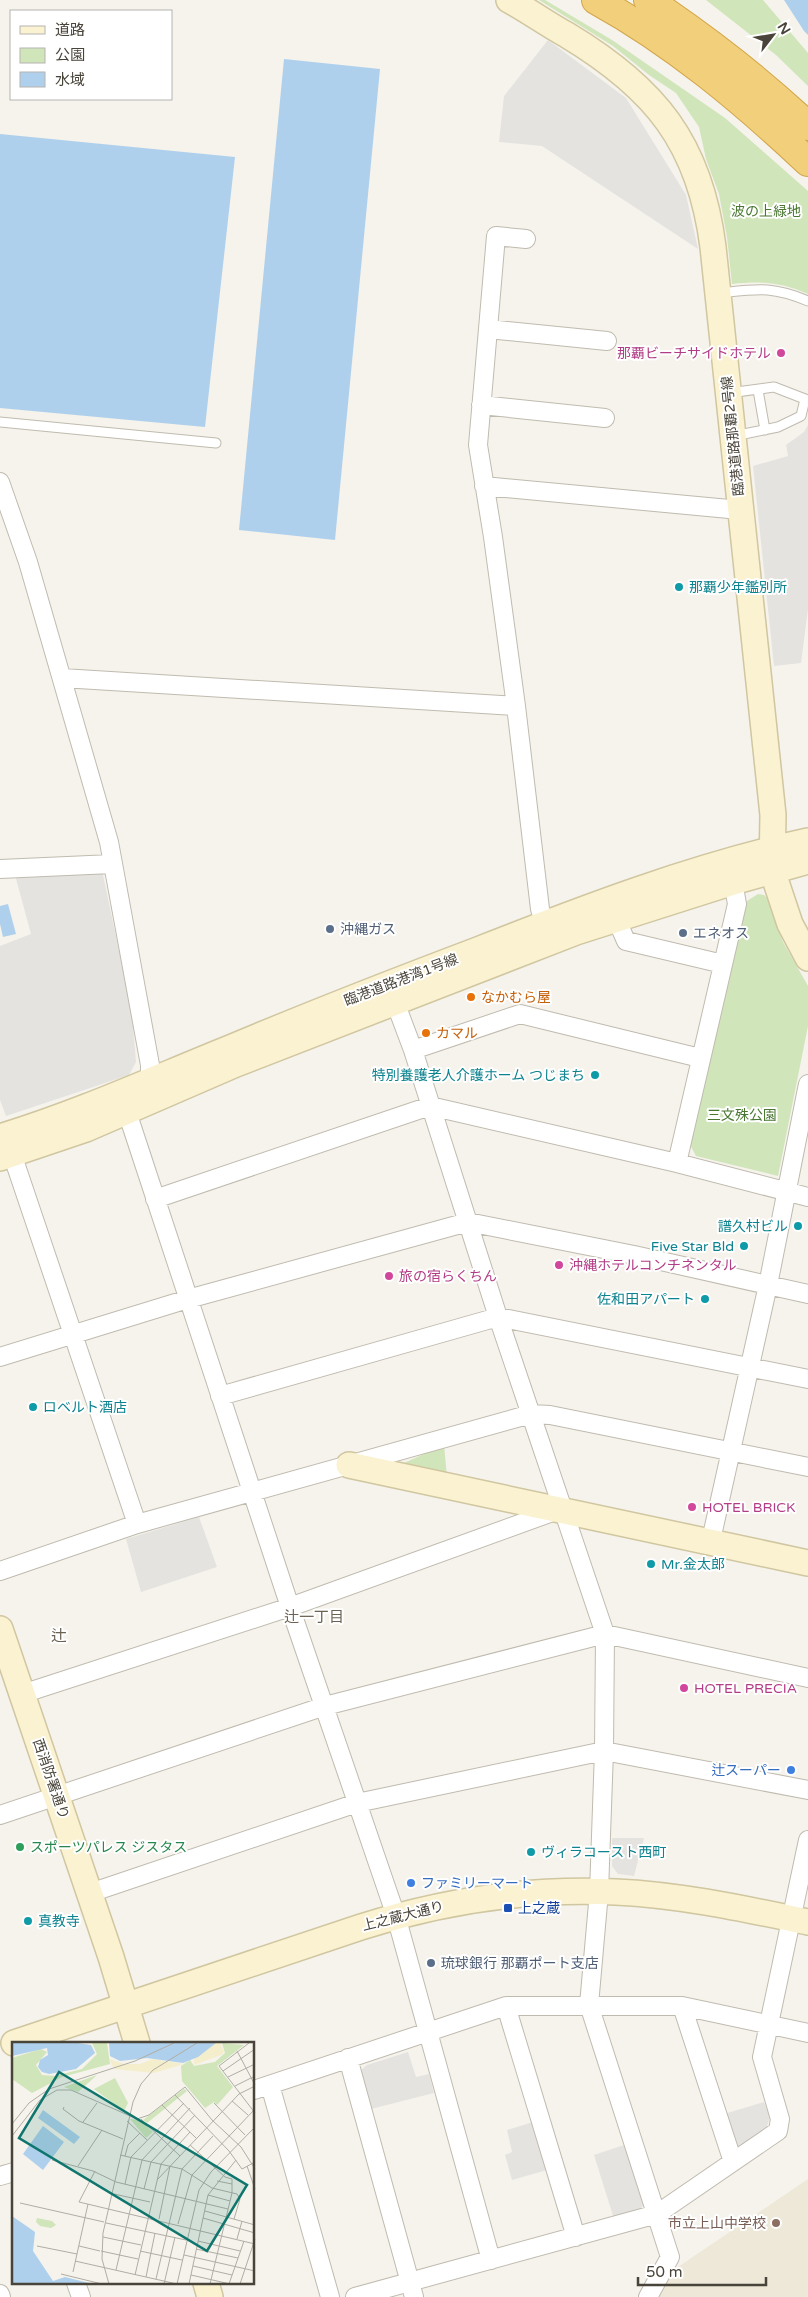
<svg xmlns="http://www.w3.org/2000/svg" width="808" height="2297" viewBox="0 0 808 2297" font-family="'Varela Round','Noto Sans JP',sans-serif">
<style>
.education{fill:#ede8d8}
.green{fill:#d0e5b9}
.parking{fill:#e4e3e0}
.water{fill:#afd0ec}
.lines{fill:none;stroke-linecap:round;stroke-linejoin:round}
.lane-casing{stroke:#c0bbaf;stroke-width:11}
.street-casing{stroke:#c0bbaf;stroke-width:20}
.secondary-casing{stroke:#d0c6a0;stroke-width:28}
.highway-casing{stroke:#d2a54a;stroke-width:30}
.lane{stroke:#fff;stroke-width:9}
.street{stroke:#fff;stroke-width:18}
.secondary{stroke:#fbf2d1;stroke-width:25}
.highway{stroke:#f2cf7a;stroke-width:28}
.hotel-dot{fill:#d1479c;stroke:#fff;stroke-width:2}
.culture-dot{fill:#0f9aa8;stroke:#fff;stroke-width:2}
.service-dot{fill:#5c6f8a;stroke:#fff;stroke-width:2}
.food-dot{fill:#e8710a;stroke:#fff;stroke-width:2}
.shop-dot{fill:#3f7fe0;stroke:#fff;stroke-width:2}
.leisure-dot{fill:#2e9e5b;stroke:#fff;stroke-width:2}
.transit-dot{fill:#1a4fb4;stroke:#fff;stroke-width:2}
.education-dot{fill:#8d6e63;stroke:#fff;stroke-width:2}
.labels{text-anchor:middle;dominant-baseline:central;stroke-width:4;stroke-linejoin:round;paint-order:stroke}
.park-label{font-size:14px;fill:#497731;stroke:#fff}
.hotel-label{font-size:14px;fill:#b23c85;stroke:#fff;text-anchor:start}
.street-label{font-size:14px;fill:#49443a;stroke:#fff}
.culture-label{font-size:14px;fill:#0d838f;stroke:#fff;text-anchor:start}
.service-label{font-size:14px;fill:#4e5e75;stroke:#fff;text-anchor:start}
.food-label{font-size:14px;fill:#c56008;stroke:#fff;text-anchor:start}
.shop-label{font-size:14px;fill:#366cbe;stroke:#fff;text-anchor:end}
.leisure-label{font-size:14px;fill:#27864d;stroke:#fff;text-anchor:start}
.transit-label{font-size:14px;fill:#164399;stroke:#fff;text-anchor:start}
.education-label{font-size:14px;fill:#785e54;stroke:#fff;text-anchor:end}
.neighbourhood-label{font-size:15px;fill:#6b6252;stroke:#fff}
.quarter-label{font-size:16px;fill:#6b6252;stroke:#fff}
.inset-river{fill:none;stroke:#afd0ec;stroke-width:2.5}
.inset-road{fill:none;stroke:#b0ada5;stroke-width:1}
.view{fill:#0f766e;fill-opacity:0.15;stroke:#0f766e;stroke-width:2.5}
.inset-edge{fill:none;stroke:#49443a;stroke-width:2.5}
</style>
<rect width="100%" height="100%" fill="#f5f3ec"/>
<!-- education -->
<path class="education" d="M808,2179V2297H656L678,2267Z"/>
<!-- green -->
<path class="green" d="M539,0H545L612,40L725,118L808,191V294C782,282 760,281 732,284L727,237L719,194L706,159L699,127L676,93L649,75L613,46Z
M706,0H763L808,53V86L776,55Z
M758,894L764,895L767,898L783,942L808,986V1026L778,1176L696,1156L687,1139L743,908L747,901Z
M444,1445L447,1477L404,1463Z"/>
<!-- parking -->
<path class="parking" d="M548,40L626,98L686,195L698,249L542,146L499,142L504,96Z
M808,425V609L801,663L774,666L753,466L788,456L786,445L804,432Z
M102,870L132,1013L136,1062L129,1075L6,1116L0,1100V946L31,934L15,875Z
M199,1517L217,1567L141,1592L126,1539Z
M612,1838H644L634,1876L618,1874L612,1866Z
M408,2052L416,2077L429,2074L434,2093L367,2110L359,2072L367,2065Z
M764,2102L770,2117L766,2129L736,2150L724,2114Z
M533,2122L547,2170L512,2180L505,2155L512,2152L507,2130Z
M627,2144L646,2200L640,2210L614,2219L594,2155Z"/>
<!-- water -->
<path class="water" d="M784,0H808V35L804,31Z
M284,59L380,69L335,540L239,530Z
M0,134L235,157L205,427L0,408Z
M8,904L16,934L3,937L0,924V906Z"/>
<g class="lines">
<!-- lane casing -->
<g class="lane-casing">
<path id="lane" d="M720,293C758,289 772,286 808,301
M758,390L765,430
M729,393L774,387L805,399L801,416L778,427L734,436
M0,422L216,443"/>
</g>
<!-- street casing -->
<g class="street-casing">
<path id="street" d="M526,239L496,236L478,445L493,537L516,706L540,909L548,934
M488,329L607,341
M481,405L605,418
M0,482L28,562L109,842L150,1065V1082L127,1112L290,1607L396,1916L491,2260
M484,486L740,510
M62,678L516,706
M0,869L112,864
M616,918L626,941L723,964
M395,1002L413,1050L498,1317L605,1634L604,1751L599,1892L589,2005L670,2257L648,2297
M413,1050L520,1014L700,1058
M12,1154L137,1524
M677,1163L737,904L733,882
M155,1199L430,1106L677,1163L808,1197
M0,1357L188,1299L468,1222L634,1255L808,1294
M220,1396L498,1317L808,1379
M711,1540L768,1285L808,1084
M0,1571L137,1524L531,1414L550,1415L808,1467
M22,1694L290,1607L558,1510
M0,1815L325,1706L605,1634L808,1678
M90,1893L357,1803L604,1751L808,1790
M506,2006L576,2237
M682,2006L733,2162
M348,2058L414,2297
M270,2085L330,2297
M254,2090L506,2006H682L808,2033
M0,2176L14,2172
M76,2283L81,2297
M0,2294L1,2297
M355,2297L657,2214L778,2131L780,2119L762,2057L808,1840"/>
</g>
<!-- secondary casing -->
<g class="secondary-casing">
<path id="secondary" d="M509,0C529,11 547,24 567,35C655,88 700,143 713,247L773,815L772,870L790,924L808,958
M0,1137C79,1113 153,1079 230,1048C311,1014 393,982 475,951C584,908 694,866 808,841
M0,1158L86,1129L236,1064L576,932L733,882L808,861
M349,1465L808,1563
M0,1629L111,1957L137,2043
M14,2043L361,1927C443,1901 531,1888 616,1892C681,1895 745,1909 808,1922
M206,2283L210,2297"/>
</g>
<!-- highway casing -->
<g class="highway-casing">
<path id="highway" d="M596,0C674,43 743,101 808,162
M648,0C705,38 758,79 808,126"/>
</g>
<!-- lane -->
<use href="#lane" class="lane"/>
<!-- street -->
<use href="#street" class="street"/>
<!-- secondary -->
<use href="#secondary" class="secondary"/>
<!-- highway -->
<use href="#highway" class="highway"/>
</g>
<!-- markers -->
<g class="hotel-dot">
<circle cx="781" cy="353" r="5"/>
<circle cx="559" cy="1265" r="5"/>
<circle cx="389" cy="1276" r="5"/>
<circle cx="692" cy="1507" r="5"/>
<circle cx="684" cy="1688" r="5"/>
</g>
<g class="culture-dot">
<circle cx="679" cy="587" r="5"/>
<circle cx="595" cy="1075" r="5"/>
<circle cx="798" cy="1226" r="5"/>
<circle cx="744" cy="1246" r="5"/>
<circle cx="705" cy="1299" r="5"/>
<circle cx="33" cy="1407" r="5"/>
<circle cx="651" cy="1564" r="5"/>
<circle cx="531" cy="1852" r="5"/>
<circle cx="28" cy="1921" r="5"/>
</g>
<g class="service-dot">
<circle cx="330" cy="929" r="5"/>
<circle cx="683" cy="933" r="5"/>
<circle cx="431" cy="1963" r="5"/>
</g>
<g class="food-dot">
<circle cx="471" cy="997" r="5"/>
<circle cx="426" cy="1033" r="5"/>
</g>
<g class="shop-dot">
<circle cx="791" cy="1770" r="5"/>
<circle cx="411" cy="1883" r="5"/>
</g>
<circle class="leisure-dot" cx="20" cy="1847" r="5"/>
<rect class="transit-dot" x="503" y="1903" width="10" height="10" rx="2.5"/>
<circle class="education-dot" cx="776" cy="2223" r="5"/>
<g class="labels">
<!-- park labels -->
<g class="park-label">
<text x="766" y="211">波の上緑地</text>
<text x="742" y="1115">三文殊公園</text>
</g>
<!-- hotel labels -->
<g class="hotel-label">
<text x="771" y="353" text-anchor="end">那覇ビーチサイドホテル</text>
<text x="569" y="1265">沖縄ホテルコンチネンタル</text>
<text x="399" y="1276">旅の宿らくちん</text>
<text x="702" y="1507">HOTEL BRICK</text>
<text x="694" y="1688">HOTEL PRECIA</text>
</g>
<!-- street labels -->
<g class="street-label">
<text transform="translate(733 436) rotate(-96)">臨港道路那覇2号線</text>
<text transform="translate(401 980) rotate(-21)">臨港道路港湾1号線</text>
<text transform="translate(51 1779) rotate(71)">西消防署通り</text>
<text transform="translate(403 1916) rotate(-14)">上之蔵大通り</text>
</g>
<!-- culture labels -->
<g class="culture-label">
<text x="689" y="587">那覇少年鑑別所</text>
<text x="585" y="1075" text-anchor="end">特別養護老人介護ホーム つじまち</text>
<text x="788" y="1226" text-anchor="end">譜久村ビル</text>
<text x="734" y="1246" text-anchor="end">Five Star Bld</text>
<text x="695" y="1299" text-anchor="end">佐和田アパート</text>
<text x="43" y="1407">ロベルト酒店</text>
<text x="661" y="1564">Mr.金太郎</text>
<text x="541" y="1852">ヴィラコースト西町</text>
<text x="38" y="1921">真教寺</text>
</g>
<!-- service labels -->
<g class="service-label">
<text x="340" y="929">沖縄ガス</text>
<text x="693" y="933">エネオス</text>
<text x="441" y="1963">琉球銀行 那覇ポート支店</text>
</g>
<!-- food labels -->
<g class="food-label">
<text x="481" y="997">なかむら屋</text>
<text x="436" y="1033">カマル</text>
</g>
<!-- shop labels -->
<g class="shop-label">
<text x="781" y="1770">辻スーパー</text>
<text x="421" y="1883" text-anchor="start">ファミリーマート</text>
</g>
<!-- leisure labels -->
<g class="leisure-label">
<text x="30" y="1847">スポーツパレス ジスタス</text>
</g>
<!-- transit labels -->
<g class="transit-label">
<text x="518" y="1908">上之蔵</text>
</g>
<!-- education labels -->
<g class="education-label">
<text x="766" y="2223">市立上山中学校</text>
</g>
<!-- neighbourhood labels -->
<g class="neighbourhood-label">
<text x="314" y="1617">辻一丁目</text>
</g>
<!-- quarter labels -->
<g class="quarter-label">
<text x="59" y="1636">辻</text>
</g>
</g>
<!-- overview -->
<g transform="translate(12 2042)">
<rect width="242" height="242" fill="#f5f3ec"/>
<path d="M80,1H95L98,22L50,35L20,51L0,37V16L29,7L35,10L24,23L30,33L43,34L70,27L85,12ZM210,1L232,3L205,24L221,45L205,63L202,60L193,66L170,39L169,24L178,18L182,24L203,20L213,11ZM85,33L66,50L52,45ZM103,36L116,61L112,69L82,47ZM172,47L175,49L135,81L131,78ZM118,77L129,78L141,90L134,96ZM25,176L40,179L44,183L39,186L28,184L24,180Z" fill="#d0e5b9"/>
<path d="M204,1H208L212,10L209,13L182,23V17ZM97,17L113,22H128L141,17L172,22L142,31L102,27Z" fill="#f5eecd"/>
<path d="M0,1H66L79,3L83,11L64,27L37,32L30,30L26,25L28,18L36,13L35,6L0,14ZM97,1H204L186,15L171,21L135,16L108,19L98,14ZM31,68L68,95L62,102L26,76ZM31,84L52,100L31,128L11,112ZM0,174L23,190L21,209L41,239L53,235L81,242H0Z" fill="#afd0ec"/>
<path class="inset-river" d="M0,209L24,242"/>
<path class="inset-road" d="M237,1L207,24L243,71M225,9L243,43M211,29L243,7M216,35L243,22M223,44L243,34M173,45L200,78L229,105L243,127M163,53L217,109L230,127L243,120M220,59L236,73M202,61L233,93M150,63L184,96M52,65L51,67L67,79L111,97M129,77L168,114M115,79L135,98M71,80L85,61M0,82L17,61L37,47L123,19L162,1M0,94L28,58L45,48H59L125,77L137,73L173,45M178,103L213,135L220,137V151L198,242M108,113L170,127L200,146L225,152L228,157L222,177M113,114L116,103L128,91M40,118L81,129L104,140M66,124L90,88M235,124L243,147M83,129L67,160L243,202M145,138L227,52L243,44M205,139L220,142M104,140L216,167M113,142L119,115L172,61M132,147L139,120L183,73M102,152L138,160M196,153L218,159M8,161L92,180M193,169L243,183M191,176L243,191M147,177L158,124M94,181L174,198M166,182L180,133L243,67M91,195L129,203M225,197L230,179M186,199L228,209M25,204L65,212M67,204L88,209M184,207L226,216M89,209L126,217M128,209L170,218M172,213L243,229M63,219L165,242M181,224L220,233M104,228L130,118L178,66M61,230L76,162M49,232L90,242M123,233L149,122L178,90M179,233L218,242M134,235L143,191M144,237L170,127L201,94M97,242L90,217L91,191L121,60L129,42L141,28L185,1M152,242L163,195M165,242L187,148L199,130L243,85M177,242L196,153L224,118M217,242L232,199M228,242L243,197"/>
<path class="view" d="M47,30L235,143L195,209L7,96Z"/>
<rect width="242" height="242" class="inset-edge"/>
</g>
<!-- legend -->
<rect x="10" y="10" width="162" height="90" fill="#ffffff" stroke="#b6b4b0"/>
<rect x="20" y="26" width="25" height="8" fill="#fbf2d1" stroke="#b6b4b0"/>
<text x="55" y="35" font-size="15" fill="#49443a">道路</text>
<rect x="20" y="48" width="25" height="15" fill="#d0e5b9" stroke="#b6b4b0"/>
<text x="55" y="60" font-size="15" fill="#49443a">公園</text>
<rect x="20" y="72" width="25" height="15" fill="#afd0ec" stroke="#b6b4b0"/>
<text x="55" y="85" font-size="15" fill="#49443a">水域</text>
<!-- north arrow -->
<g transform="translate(773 35) rotate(59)" stroke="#ffffff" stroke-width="4" paint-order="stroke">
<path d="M0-4L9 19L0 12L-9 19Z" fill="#49443a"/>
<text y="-8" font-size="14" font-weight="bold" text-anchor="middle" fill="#49443a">N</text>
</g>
<!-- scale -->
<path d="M638 2277v8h128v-8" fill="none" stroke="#49443a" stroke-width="2.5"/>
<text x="646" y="2277" font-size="15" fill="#49443a" stroke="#ffffff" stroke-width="4" paint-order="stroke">50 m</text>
</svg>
